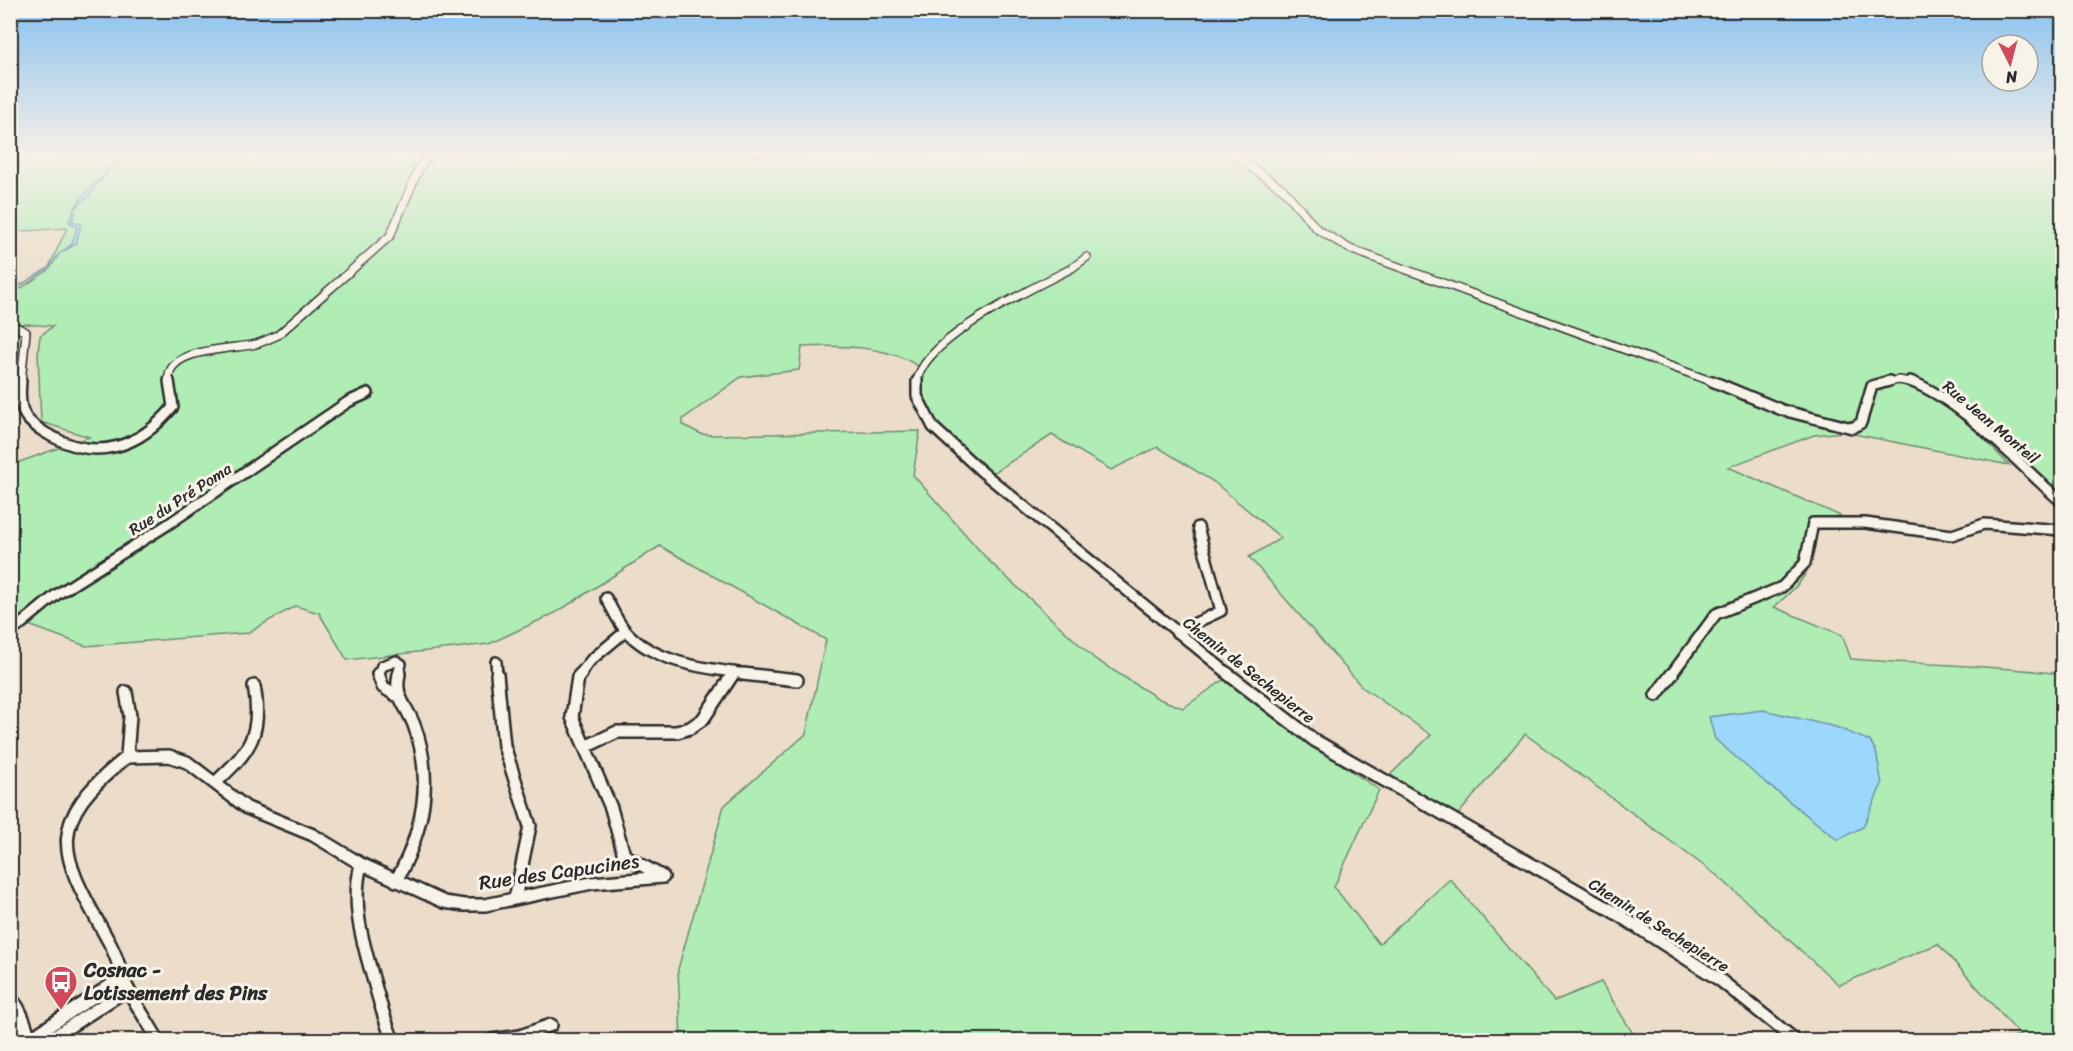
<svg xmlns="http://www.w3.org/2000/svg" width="2073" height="1051" viewBox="0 0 2073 1051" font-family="Sriracha,sans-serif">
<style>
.green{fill:#afedb5;stroke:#6d8c70;stroke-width:1.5}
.water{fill:#9cd7fc;stroke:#6f92a8;stroke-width:1.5}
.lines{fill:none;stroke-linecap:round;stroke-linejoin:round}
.minor-far2-casing{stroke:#2b2b2b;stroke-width:10}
.minor-far1-casing{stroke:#2b2b2b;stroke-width:14}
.minor-casing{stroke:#2b2b2b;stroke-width:16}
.tertiary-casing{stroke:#2b2b2b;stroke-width:5}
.minor-far2{stroke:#f7f3e8;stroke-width:7}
.minor-far1{stroke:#f7f3e8;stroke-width:9}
.minor{stroke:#f7f3e8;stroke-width:11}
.tertiary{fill:#f7f3e8;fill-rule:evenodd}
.labels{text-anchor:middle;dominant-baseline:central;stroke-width:6;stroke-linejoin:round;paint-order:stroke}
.street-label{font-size:16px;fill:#2b2b2b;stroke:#f7f3e8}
.near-street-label{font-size:20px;fill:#2b2b2b;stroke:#f7f3e8}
.near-poi-label{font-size:20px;font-weight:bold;fill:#2b2b2b;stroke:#f7f3e8;text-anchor:start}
</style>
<rect width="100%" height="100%" fill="#ebddc9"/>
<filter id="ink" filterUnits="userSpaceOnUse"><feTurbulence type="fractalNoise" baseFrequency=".0167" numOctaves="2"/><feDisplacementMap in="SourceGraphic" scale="12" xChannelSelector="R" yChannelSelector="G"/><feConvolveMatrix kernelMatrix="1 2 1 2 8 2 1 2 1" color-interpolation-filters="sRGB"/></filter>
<g filter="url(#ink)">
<!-- green -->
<path class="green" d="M32,156H2062V492L2058,494L1993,435L1982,437L2009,465L1844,432L1814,435L1728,467L1857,523L1817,528C1813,571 1805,580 1774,607L1842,635L1851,659C1922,665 1992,665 2062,674V1040H2003L2020,1035L1938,944L1839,985L1719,877L1525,734L1456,817L1390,775L1431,735L1362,687L1249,557L1281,538L1214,482L1158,447L1111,470L1052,435L993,473C973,456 933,429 924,404C920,393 923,382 925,372C897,345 839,345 802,347L799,370L741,377L683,419V425L701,434L714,435L920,431L913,475L988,560L1095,659L1159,699L1183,708L1225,679L1284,725L1379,790L1334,887L1379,944L1450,879L1554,1001L1601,982L1637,1040H681L678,969L724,806L806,734L826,640L660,546L557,612L489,644L347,660L319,613L295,606L247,633L86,646L26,624L11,627V541L18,539L11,529V465L89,437L41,422L38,354L40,336L53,326L11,323V295L47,271L67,228L11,232L10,167Z"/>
<!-- water -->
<path class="water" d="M120,156L126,157L108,171L106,176L97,183L90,195L73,210L75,213L72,221L81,224L76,244L59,254L51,267L11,291L50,267L58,255L72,244L77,227L69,222C74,204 89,188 104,175L105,171L121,160Z
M1763,710L1836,727L1870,741L1876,751L1882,784L1863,827L1838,840L1755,774L1715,739L1709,717Z"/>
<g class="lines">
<!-- minor-far2 casing -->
<g class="minor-far2-casing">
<path id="minor-far2" d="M1235,156L1284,190L1317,229L1350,249L1716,383
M10,161L21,156
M10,324L26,332L21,383
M169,383C163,347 233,350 256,344C263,342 271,338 278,335L390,236L420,166L428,156
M917,383C920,339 1036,287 1072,268L1087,257
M1882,383L1899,380L1914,383"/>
</g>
<!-- minor-far1 casing -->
<g class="minor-far1-casing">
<path id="minor-far1" d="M21,381C18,413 24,421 51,436C98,462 140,447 173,407L169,381
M917,381V396L933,427L981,471L1230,675
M1712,381L1782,410L1852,428L1861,423L1872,386L1889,381
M1910,381C1967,403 2016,463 2062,502
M606,598C612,608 617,621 625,630C655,665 712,669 754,675
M1176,632L1221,611L1198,527
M10,633L56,595L167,525L348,402L368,393
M496,662L497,675
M378,675L382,666L396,661L401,664L398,675
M579,675L591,660L626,631
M732,675L734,672
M1671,675L1716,614L1782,587L1805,563L1813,523H1865L1952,535L1984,524L2062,530"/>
</g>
<!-- minor casing -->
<g class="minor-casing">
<path id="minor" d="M378,674L383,687L396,695
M497,674L504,746L530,826L515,899
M581,674L578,677L572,717L611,808L624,855L663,877
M743,674L797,680
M1228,674L1314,740L1611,910L1720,980L1795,1040
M126,692L130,716L127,757
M1656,695L1672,674
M585,747L617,732H677L690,728L703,719L733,674
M127,757L169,756L187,762L247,808L313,835L361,864C351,905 362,939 373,978C379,999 384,1020 393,1040
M127,757C39,827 62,856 109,942C117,956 120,971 126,985C135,1004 148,1022 158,1040
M215,783C250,751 263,734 254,686
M361,864L444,902L464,905H485L592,883L663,877
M396,881C423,832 434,778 414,725C406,704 394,698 399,674
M28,1040L123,977
M49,1040L128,989
M492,1040L520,1036L551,1025"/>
</g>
<!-- tertiary casing -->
<g class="tertiary-casing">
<path id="tertiary" d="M10,992C24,997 32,1027 36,1040H22L10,1012Z"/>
</g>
<!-- minor-far2 -->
<use href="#minor-far2" class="minor-far2"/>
<!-- minor-far1 -->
<use href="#minor-far1" class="minor-far1"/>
<!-- minor -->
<use href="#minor" class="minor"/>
<!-- tertiary -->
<use href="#tertiary" class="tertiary"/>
</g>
</g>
<!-- sky -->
<linearGradient id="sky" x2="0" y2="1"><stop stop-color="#89c2f0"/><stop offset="0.51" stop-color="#f6f0e7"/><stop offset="1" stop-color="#f6f0e7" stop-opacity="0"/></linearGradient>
<rect width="2073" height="303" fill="url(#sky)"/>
<!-- icons -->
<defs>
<g id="bus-pin" transform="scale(1.725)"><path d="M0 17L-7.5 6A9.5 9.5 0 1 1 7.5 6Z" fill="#d1495b" stroke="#f7f3e8"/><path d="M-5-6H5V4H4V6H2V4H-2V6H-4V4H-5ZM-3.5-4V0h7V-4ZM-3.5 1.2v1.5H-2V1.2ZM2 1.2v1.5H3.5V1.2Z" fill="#fff"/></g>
</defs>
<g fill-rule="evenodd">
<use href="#bus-pin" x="61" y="982"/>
</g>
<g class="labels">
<!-- street labels -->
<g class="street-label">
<text transform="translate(1991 422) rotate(40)">Rue Jean Monteil</text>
<text transform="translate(180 499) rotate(-33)">Rue du Pré Poma</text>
<text transform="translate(1249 670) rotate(38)">Chemin de Sechepierre</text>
<text transform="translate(1659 925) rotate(32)">Chemin de Sechepierre</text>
</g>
<!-- near-street labels -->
<g class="near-street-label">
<text transform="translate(559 872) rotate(-8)">Rue des Capucines</text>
</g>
<!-- near-poi labels -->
<g class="near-poi-label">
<text x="84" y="970">Cosnac -<tspan x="84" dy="23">Lotissement des Pins</tspan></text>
</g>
</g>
<!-- margin -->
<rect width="2073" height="1051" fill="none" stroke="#f7f3e8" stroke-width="36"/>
<rect x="18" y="18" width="2037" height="1015" fill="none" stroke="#2b2b2b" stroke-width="2" filter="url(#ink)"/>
<!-- north arrow -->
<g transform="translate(2010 63) rotate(174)"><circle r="28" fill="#f7f3e8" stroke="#a5a39c" stroke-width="1.5"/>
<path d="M0-4.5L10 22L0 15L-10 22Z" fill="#d1495b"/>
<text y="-9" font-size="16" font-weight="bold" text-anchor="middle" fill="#2b2b2b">N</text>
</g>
</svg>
